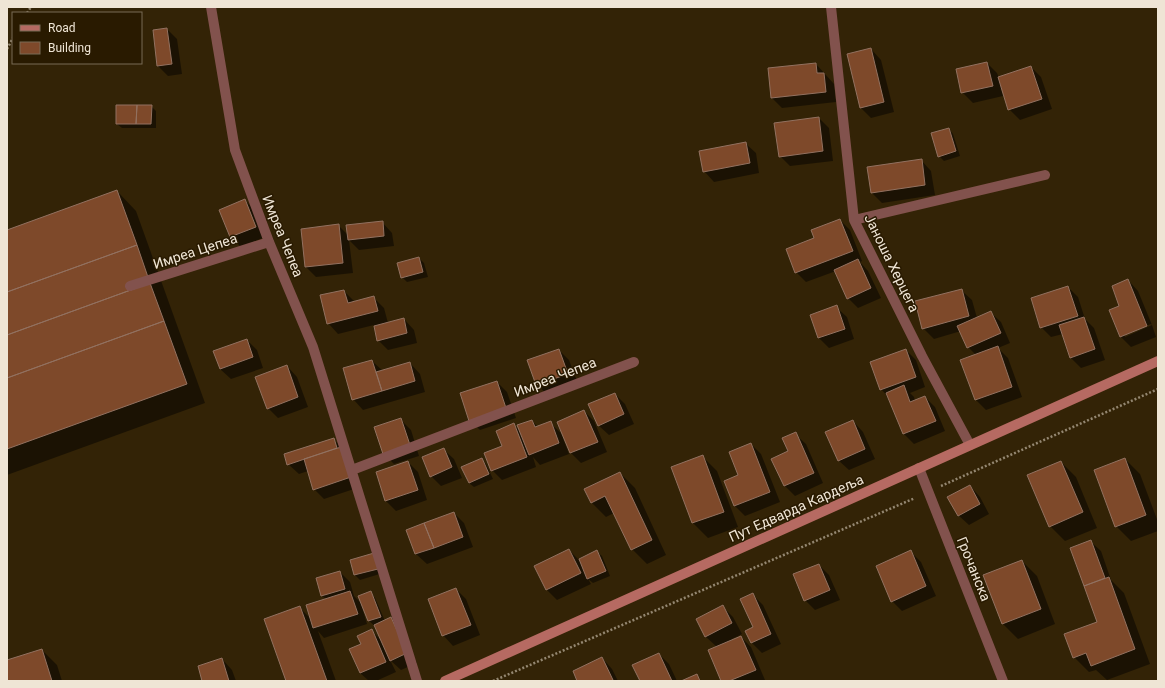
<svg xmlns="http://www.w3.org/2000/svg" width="1165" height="688" viewBox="0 0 1165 688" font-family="Roboto,sans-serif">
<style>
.shadow{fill:#0007}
.building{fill:#7e492a;stroke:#927160}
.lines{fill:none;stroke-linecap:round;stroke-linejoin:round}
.path{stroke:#948771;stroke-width:2.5;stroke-dasharray:2 2;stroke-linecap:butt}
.minor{stroke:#82524d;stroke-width:10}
.secondary{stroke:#b66a62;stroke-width:10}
.labels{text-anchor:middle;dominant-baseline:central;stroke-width:3;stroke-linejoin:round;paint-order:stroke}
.street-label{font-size:14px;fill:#efe5d5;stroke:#291a00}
</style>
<rect width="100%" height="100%" fill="#332306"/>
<!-- shadow -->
<path class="shadow" d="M167,29L177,39L182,74L168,76L158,66Z
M871,49L881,60L894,112L871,118L861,108L848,55Z
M987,63L997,73L999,78L1031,67L1041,77L1052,109L1020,120L1009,109L1002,88L1001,89L1003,96L973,103L962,92L957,70Z
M816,64L834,84L836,102L782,108L772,98Z
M151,106L156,111V128H122L117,124Z
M819,118L829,128L833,161L790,166L780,156Z
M949,129L953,134L960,156L944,161L939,156Z
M745,143L756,153L759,173L714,182L704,171Z
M921,160L931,171L935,195L882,203L872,193L869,168Z
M117,191L136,211L205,403L7,475V231Z
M245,200L255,211L265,237L241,247L231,237Z
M840,220L850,230L862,261L860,262L868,271L881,298L858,308L848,298L836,271L806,282L796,272L815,239Z
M382,222L392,233L394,246L359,250L349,240L353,273L316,277L306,267L302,229L338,225L348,235Z
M419,258L424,263L428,277L407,282L402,277Z
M1128,280L1138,291L1152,325L1151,324L1125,334V337L1152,325L1156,337L1131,347L1121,337L1110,310L1120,306Z
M1068,287L1078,297L1085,319L1094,328L1105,360L1081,368L1071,358L1063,334L1051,337L1041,327Z
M961,290L972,300L977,318L990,312L1001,322L1010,343L998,348L1008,358L1022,397L986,410L976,400L962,360L976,355L968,347L961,331L934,339L923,328Z
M344,291L355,302L374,298L384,308L388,323L404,319L414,330L417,343L388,350L378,340L374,325L338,334L328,323Z
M836,307L847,317L854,339L829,348L819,338Z
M247,340L257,350L263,368L231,379L220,369Z
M559,350L569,360L578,384L547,395L537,384Z
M906,350L916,360L925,387L910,393L914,397L915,401L925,397L935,407L945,431L914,444L904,434L889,398L881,389Z
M372,361L383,371L410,363L420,374L425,392L363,410L353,399Z
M287,366L297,377L308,407L278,418L268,408Z
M497,382L507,392L516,418L480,430L470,420Z
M615,394L625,404L634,424L609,435L598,425Z
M584,411L594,421L607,452L581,463L571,453L558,422Z
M401,420L411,430L419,456L394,464L384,454Z
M532,421L538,427L550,423L561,433L569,454L540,465L533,457L536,467L502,480L492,470L514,425L521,432Z
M853,421L863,432L875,459L849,470L838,460Z
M795,434L806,444L823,483L795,496L784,485L789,451Z
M333,439L344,449L360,487L324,499L314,489L308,471L299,474L288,464Z
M751,444L761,454L780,502L745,516L735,506Z
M443,449L454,459L462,478L441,486L431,476Z
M702,456L717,471L738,527L708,538L693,523L672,468Z
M481,459L486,464L493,479L474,487L469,483Z
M1125,459L1140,474L1158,522V531L1131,541L1116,526Z
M408,462L418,472L427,500L396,511L386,501Z
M1061,462L1076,477L1097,528L1065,541L1050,526Z
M620,473L635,488L666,555L647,564L632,549L614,513L606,517L591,502Z
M970,486L980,497L989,514L969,525L958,515Z
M454,513L464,523L473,547L427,564L416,554L408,530Z
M1090,541L1101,551L1111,580L1124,593L1150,664L1107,680L1096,670L1089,672L1074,657L1099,622L1072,548Z
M569,550L579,560L597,552L602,556L610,576L593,583L588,579L591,584L557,600L547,590L535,566Z
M910,551L921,562L936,596L902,611L892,601Z
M374,554L383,573L360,580L355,575L351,561Z
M1022,561L1037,576L1055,624L1018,639L1003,624Z
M819,565L829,575L840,600L815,610L805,600Z
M340,572L350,582L354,596L362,604H361L367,624L324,638L318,631L336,681H287L299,607L311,619L326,599L322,596Z
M456,589L466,599L480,635L453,646L443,635Z
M370,593L375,598L385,621L391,619L401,629L417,663L401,670L390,660L396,672L376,681H369L360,673L351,650L362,645L372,631L381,640L375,626L369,621L360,597Z
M753,595L763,605L781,644L762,653L752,643L747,631L754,628Z
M723,607L733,617L742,634L732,639L733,640L741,637L751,647L765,680L722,681L717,647L706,637L698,620Z
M42,650L57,665L62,681H7V661Z
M659,654L669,664L677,681H641Z
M602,658L612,669L618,681H578Z
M222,659L232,670L236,681H203Z"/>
<!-- building -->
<path class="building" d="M167,28L172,64L157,66L153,30Z
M871,48L884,102L860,108L847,54Z
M987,62L993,86L961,93L956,69Z
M816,63L817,73H824L826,92L771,98L768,68Z
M1031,66L1042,99L1008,110L998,77Z
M116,105H137L136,124H116Z
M137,105H152L151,124H136Z
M819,117L823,151L779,157L774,123Z
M949,128L956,151L938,157L931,133Z
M746,142L750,163L703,172L699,151Z
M922,159L925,185L871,193L867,167Z
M117,190L137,245L7,292V230Z
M245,199L256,227L230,237L219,210Z
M840,219L853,251L795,273L786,249L814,238L811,230Z
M383,221L384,236L348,240L346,225Z
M339,224L343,263L305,267L301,229Z
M137,245L150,283L7,335V292Z
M419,257L423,272L401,278L397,263Z
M858,259L871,288L847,299L834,270Z
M1128,279L1147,326L1120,337L1109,310L1119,306L1112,286Z
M150,283L164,321L7,378V335Z
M1068,286L1078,316L1040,328L1031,298Z
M962,289L969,316L922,329L915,301Z
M344,290L348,303L374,296L378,311L327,324L320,295Z
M837,305L845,329L818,338L810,315Z
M991,311L1001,333L967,348L957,326Z
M1084,317L1095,349L1070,358L1059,325Z
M404,318L407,333L377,341L374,326Z
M164,321L187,384L7,449V378Z
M247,339L253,357L220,369L213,351Z
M998,346L1012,387L975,400L960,360Z
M559,349L568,374L536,385L527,360Z
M906,349L916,377L880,390L870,362Z
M372,360L382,391L352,400L343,368Z
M410,362L415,381L382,391L376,372Z
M287,365L298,397L267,409L255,377Z
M497,381L506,408L469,421L460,393Z
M904,385L910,402L925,396L936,421L903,434L886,393Z
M615,393L624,414L598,426L588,404Z
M584,410L598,442L570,453L557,422Z
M401,418L410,445L383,454L374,427Z
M532,420L535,427L551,421L559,443L529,455L517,425Z
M853,420L865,449L838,461L825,432Z
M514,423L527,457L491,471L484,453L502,446L496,431Z
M796,432L814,473L784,486L771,459L788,451L782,438Z
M334,438L337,448L287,465L284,454Z
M751,443L770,492L734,506L724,481L738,475L729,452Z
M341,447L351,477L313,490L304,459Z
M444,448L452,467L430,477L422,457Z
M703,455L724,512L692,523L671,467Z
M482,458L489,474L469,483L461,467Z
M1125,458L1146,515L1115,527L1094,470Z
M408,461L418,490L385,501L376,472Z
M1061,461L1083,512L1049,527L1027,475Z
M620,472L652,540L631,550L605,496L591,503L584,489Z
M970,485L980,504L958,516L947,497Z
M454,512L463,537L434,548L424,523Z
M424,523L434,548L415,554L406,530Z
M1091,540L1105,578L1084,586L1070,548Z
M569,549L581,573L546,590L534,566Z
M597,550L606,571L587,579L579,559Z
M911,550L926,586L891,602L876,566Z
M374,553L378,569L354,575L350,560Z
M1022,560L1041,609L1002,624L983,575Z
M819,564L830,590L804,601L793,574Z
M340,571L345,589L321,596L316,578Z
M1109,577L1135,649L1091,666L1086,653L1073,658L1064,634L1097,622L1084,586Z
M456,588L471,625L442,636L428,599Z
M350,591L358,614L313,628L306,605Z
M371,591L381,617L368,621L358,596Z
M753,593L771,634L751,643L745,631L753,627L740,599Z
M723,605L732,623L705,637L696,619Z
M300,606L327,681H286L264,619Z
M391,617L407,653L390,661L374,625Z
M372,629L386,662L360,673L349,649L361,644L357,636Z
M741,636L756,670L729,681H721L708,650Z
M42,649L52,681H7V660Z
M659,653L672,681H640L632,665Z
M602,657L613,680L610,681H577L573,671Z
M222,658L229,681H202L198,666Z
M697,674L700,681H681Z"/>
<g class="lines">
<!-- path -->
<path class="path" d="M27,13L31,7
M7,49L13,38
M941,486L1158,389
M493,681L915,498"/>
<!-- minor -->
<path class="minor" d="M211,7L235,150L269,242L313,347L417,681
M831,7L854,220L922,356L970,445
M854,220L1045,175
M130,286L269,242
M919,468L1003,681
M352,470L634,362"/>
<!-- secondary -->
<path class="secondary" d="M445,681L1158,361"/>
</g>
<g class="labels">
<!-- street labels -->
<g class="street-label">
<text transform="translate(283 236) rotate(68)">Имреа Чепеа</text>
<text transform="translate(195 251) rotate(-18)">Имреа Цепеа</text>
<text transform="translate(892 263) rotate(64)">Јаноша Херцега</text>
<text transform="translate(555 377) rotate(-21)">Имреа Чепеа</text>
<text transform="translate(796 508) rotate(-24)">Пут Едварда Кардеља</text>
<text transform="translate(974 569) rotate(68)">Грочанска</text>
</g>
</g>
<!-- border -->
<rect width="1165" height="688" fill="none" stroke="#efe5d5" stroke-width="16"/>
<!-- legend -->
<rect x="12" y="12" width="130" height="52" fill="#291a00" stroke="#786b55"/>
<rect x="20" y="25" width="20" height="6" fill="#b66a62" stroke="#786b55"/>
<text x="48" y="32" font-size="12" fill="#efe5d5">Road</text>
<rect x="20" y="42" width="20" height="12" fill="#7e492a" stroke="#786b55"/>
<text x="48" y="52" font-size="12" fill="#efe5d5">Building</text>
</svg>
